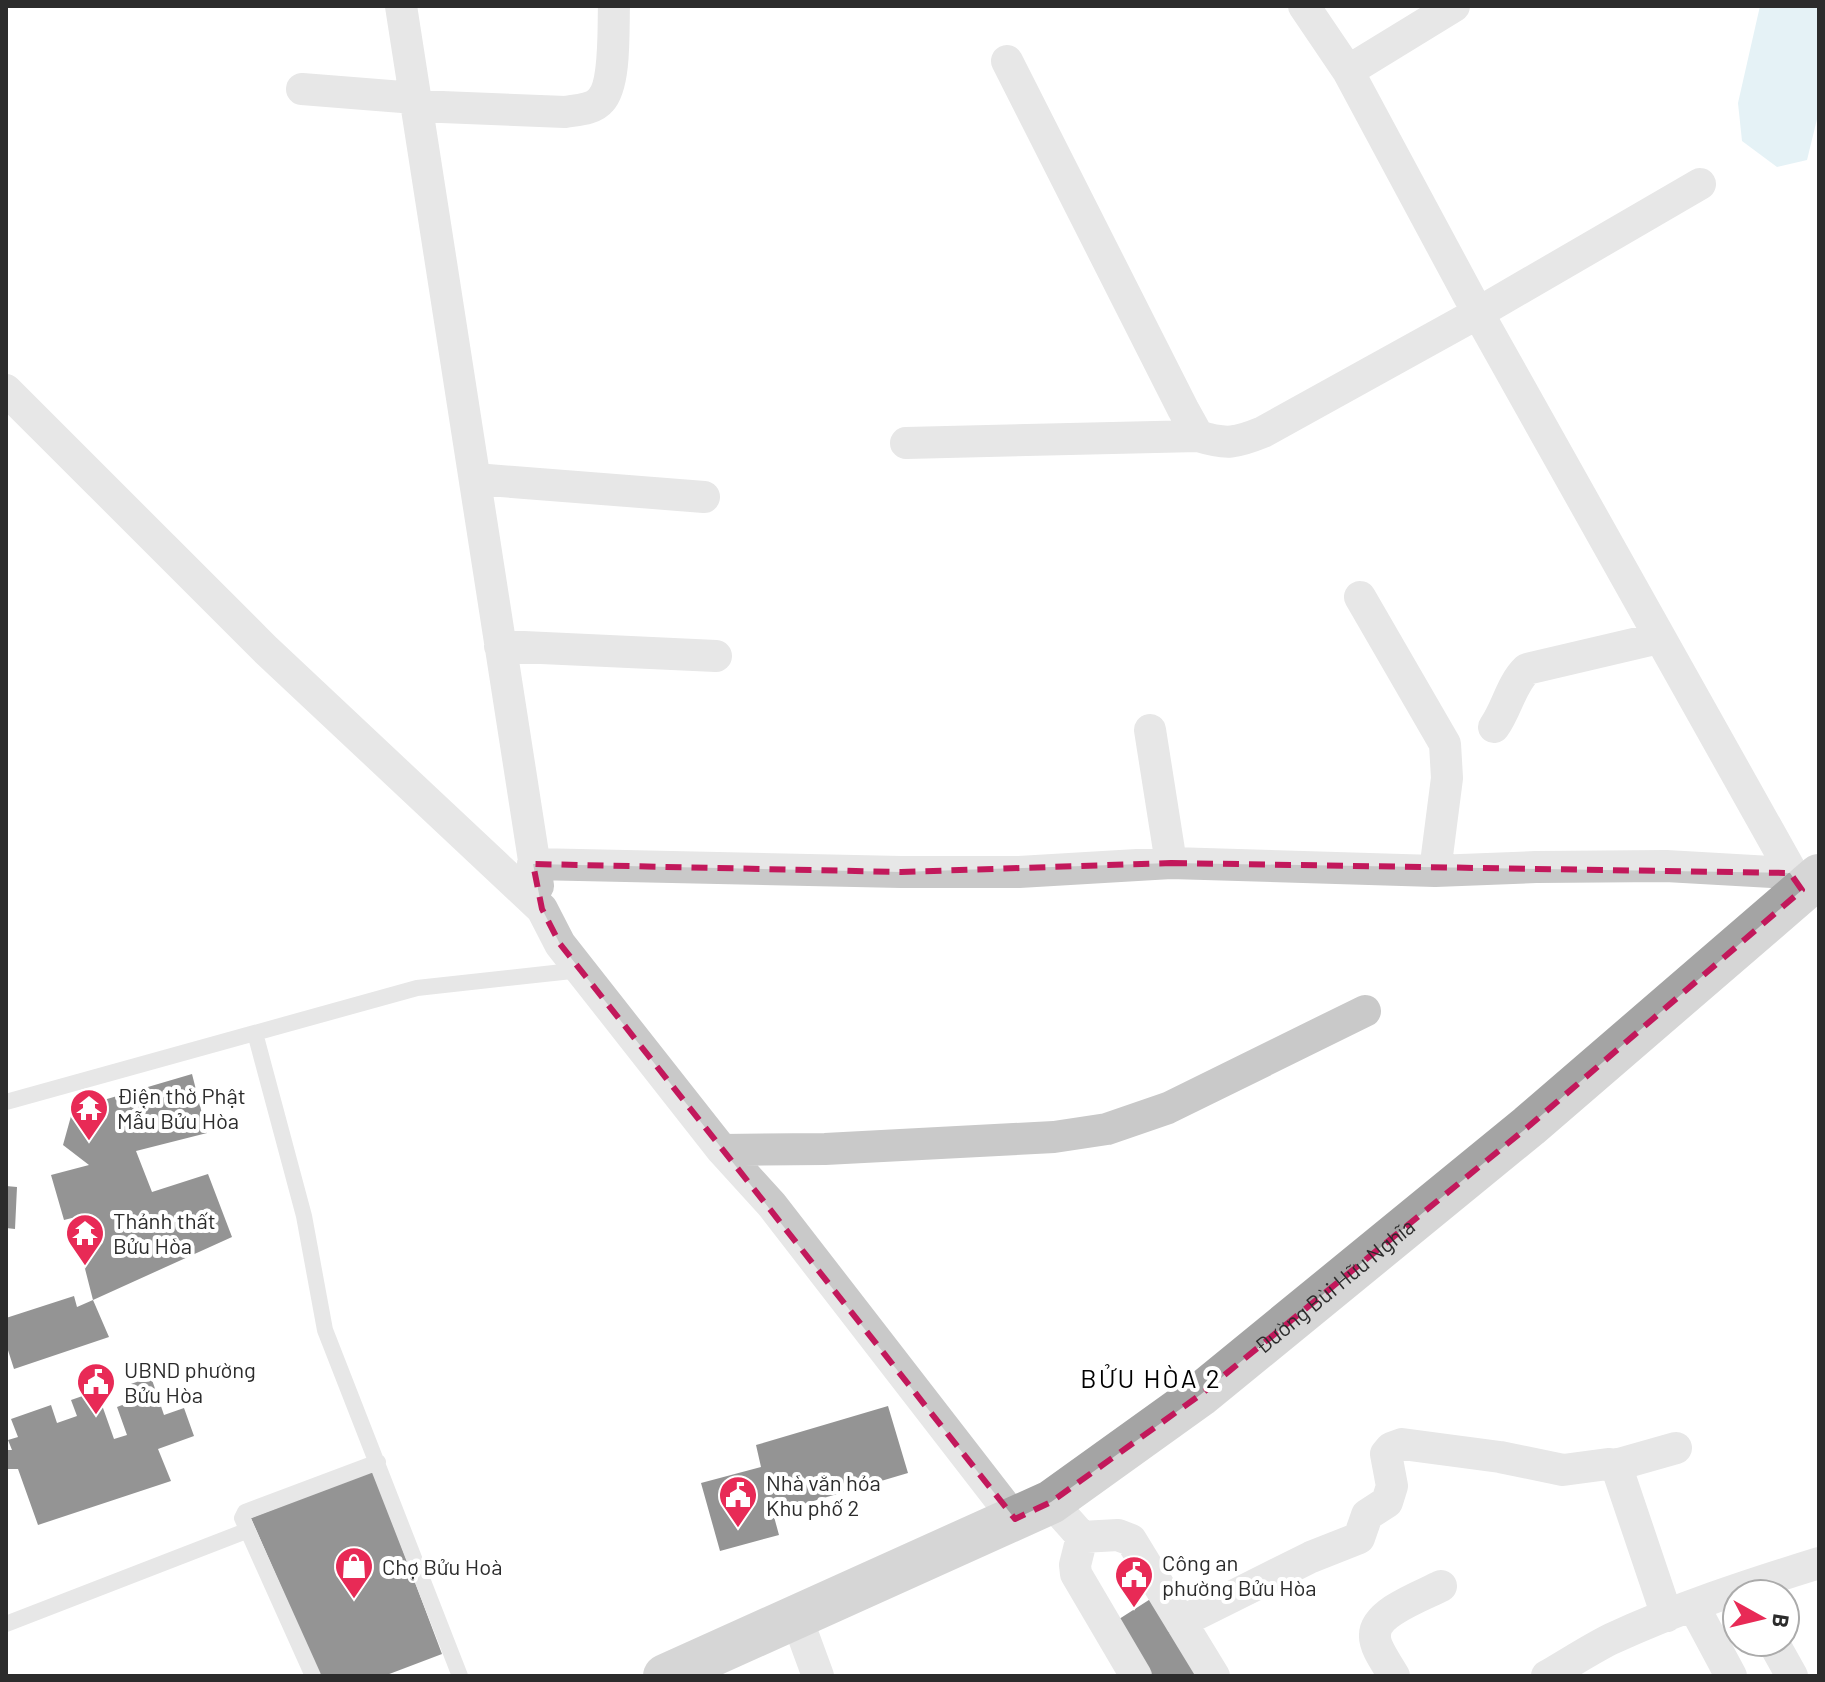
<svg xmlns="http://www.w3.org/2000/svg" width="1825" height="1682" viewBox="0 0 1825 1682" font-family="Barlow,sans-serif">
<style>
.water{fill:#c5e2eb}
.building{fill:#131313}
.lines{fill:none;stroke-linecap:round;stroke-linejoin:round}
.lane{stroke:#c9c9c9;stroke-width:16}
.street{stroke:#c9c9c9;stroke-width:32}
.primary{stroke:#a4a4a4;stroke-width:44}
.marked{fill:none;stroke:#c2185b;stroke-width:6;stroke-dasharray:16 10;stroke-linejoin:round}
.labels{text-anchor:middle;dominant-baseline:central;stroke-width:8;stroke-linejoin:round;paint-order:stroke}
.poi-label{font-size:22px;fill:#2c2c2c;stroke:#fff;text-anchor:start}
.street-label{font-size:22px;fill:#2c2c2c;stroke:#fff}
.quarter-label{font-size:26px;letter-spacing:2px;fill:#000;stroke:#fff}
</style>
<rect width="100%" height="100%" fill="#fff"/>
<!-- water -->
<path class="water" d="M1760,6H1819V111L1807,160L1777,167L1742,141L1738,103Z"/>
<!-- building -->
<path class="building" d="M192,1074L207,1133L136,1151L152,1192L208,1174L232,1237L93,1300L72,1218L64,1220L51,1175L89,1165L63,1145L73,1109Z
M6,1186L17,1187L15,1229L6,1228Z
M74,1296L77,1307L93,1300L109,1337L14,1369L6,1344V1318Z
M151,1377L164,1415L184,1408L194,1436L158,1449L171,1481L38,1525L18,1469H6V1450H12L8,1440L18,1437L11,1419L51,1405L57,1423L77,1416L71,1400L97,1391L114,1439L127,1435L117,1407L130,1402L125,1386Z
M888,1406L908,1473L773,1513L779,1535L720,1551L701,1483L761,1467L756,1445Z
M373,1471L442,1654L384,1676H320L251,1518Z
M1152,1598L1200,1676H1150L1116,1621Z"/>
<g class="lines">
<!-- lane -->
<path class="lane" d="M255,1033L304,1216L325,1330L460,1676
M6,1102L417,988L581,970
M6,1624L246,1531
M313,1676L242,1518L245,1512L378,1462"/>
<!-- street -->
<path class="street" d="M401,6L538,886
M1304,6L1348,71L1478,313L1800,887
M1007,61L1183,409L1198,436C1227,445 1236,443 1263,432L1478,313L1700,184
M1348,71L1454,6
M302,89L415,98
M417,106L565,112C576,110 593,110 601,100C616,84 613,28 614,6
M6,390L266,650L542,909L560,944L722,1150L772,1205L1015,1519
M906,443L1198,436
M475,479L704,497
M1360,597L1445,744L1447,778L1435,871
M500,646L716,656
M1494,727C1507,709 1511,684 1527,669L1659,638
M1150,730L1171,863
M533,864L901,872H1019L1171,863L1435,871L1536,867L1666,866L1790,873
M722,1150L825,1149L1054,1137L1107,1129L1168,1108L1365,1011
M1616,1465L1667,1616
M1051,1502L1082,1537L1075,1565L1076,1574L1136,1676
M1082,1537L1118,1535L1131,1540L1214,1676
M1693,1605L1731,1676
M796,1616L818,1676
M1181,1622L1311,1557L1359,1538L1367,1515L1387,1502L1392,1486L1386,1454L1391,1448L1402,1444L1500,1457L1563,1470L1608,1464L1616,1465L1676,1448
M1773,1642L1792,1676
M1394,1676C1388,1665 1374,1647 1375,1635C1375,1612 1424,1595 1441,1586
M1547,1676C1568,1664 1589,1650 1611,1639C1678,1608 1748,1585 1819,1563"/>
<!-- primary -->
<path class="primary" id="s1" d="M665,1676L1051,1502L1200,1395L1529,1126L1819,876"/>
</g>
<!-- marked area -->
<path d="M0 0H1825V1682H0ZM1171,863L1790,873L1802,890L1529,1126L1200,1395L1051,1502L1015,1519L560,944L542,909L533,864L901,872Z" fill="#fff" fill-opacity=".55" fill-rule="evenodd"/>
<path class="marked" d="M1171,863L1790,873L1802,890L1529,1126L1200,1395L1051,1502L1015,1519L560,944L542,909L533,864L901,872Z"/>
<!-- icons -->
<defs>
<g id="temple-pin" transform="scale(2)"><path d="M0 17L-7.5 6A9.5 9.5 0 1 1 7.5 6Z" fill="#e82a56" stroke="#fff"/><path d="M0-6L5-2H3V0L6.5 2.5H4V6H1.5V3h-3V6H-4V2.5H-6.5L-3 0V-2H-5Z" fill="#fff"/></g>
<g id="civic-pin" transform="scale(2)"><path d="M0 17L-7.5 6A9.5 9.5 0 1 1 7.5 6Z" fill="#e82a56" stroke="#fff"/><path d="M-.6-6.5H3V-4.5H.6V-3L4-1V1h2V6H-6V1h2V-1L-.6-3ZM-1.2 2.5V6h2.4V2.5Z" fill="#fff"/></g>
<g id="shop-pin" transform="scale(2)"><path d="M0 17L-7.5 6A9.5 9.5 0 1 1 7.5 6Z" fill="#e82a56" stroke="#fff"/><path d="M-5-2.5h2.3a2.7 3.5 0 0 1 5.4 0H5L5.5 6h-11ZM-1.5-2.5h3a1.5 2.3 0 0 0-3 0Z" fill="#fff"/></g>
</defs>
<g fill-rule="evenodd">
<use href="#temple-pin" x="89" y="1108"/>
<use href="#temple-pin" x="85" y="1233"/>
<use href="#civic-pin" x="96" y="1382"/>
<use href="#civic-pin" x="738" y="1495"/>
<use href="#shop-pin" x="354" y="1566"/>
<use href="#civic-pin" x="1134" y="1575"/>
</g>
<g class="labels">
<!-- poi labels -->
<g class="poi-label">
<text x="117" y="1095">Điện thờ Phật<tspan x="117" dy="25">Mẫu Bửu Hòa</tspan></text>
<text x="113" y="1220">Thánh thất<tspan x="113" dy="25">Bửu Hòa</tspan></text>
<text x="124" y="1369">UBND phường<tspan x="124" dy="25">Bửu Hòa</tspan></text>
<text x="766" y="1482">Nhà văn hóa<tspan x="766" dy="25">Khu phố 2</tspan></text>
<text x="1162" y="1562">Công an<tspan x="1162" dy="25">phường Bửu Hòa</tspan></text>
<text x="382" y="1566">Chợ Bửu Hoà</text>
</g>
<!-- street labels -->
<g class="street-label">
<text stroke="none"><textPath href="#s1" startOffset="780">Đường Bùi Hữu Nghĩa</textPath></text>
</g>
<!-- quarter labels -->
<g class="quarter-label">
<text x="1151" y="1377">BỬU HÒA 2</text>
</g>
</g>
<!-- border -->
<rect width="1825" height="1682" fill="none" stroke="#2c2c2c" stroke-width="16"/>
<!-- north arrow -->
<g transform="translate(1761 1618) rotate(98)"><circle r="38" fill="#ffffff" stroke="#ababab" stroke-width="2"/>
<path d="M0-6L14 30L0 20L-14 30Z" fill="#e82a56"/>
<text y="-12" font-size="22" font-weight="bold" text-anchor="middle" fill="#2c2c2c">B</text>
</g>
</svg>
